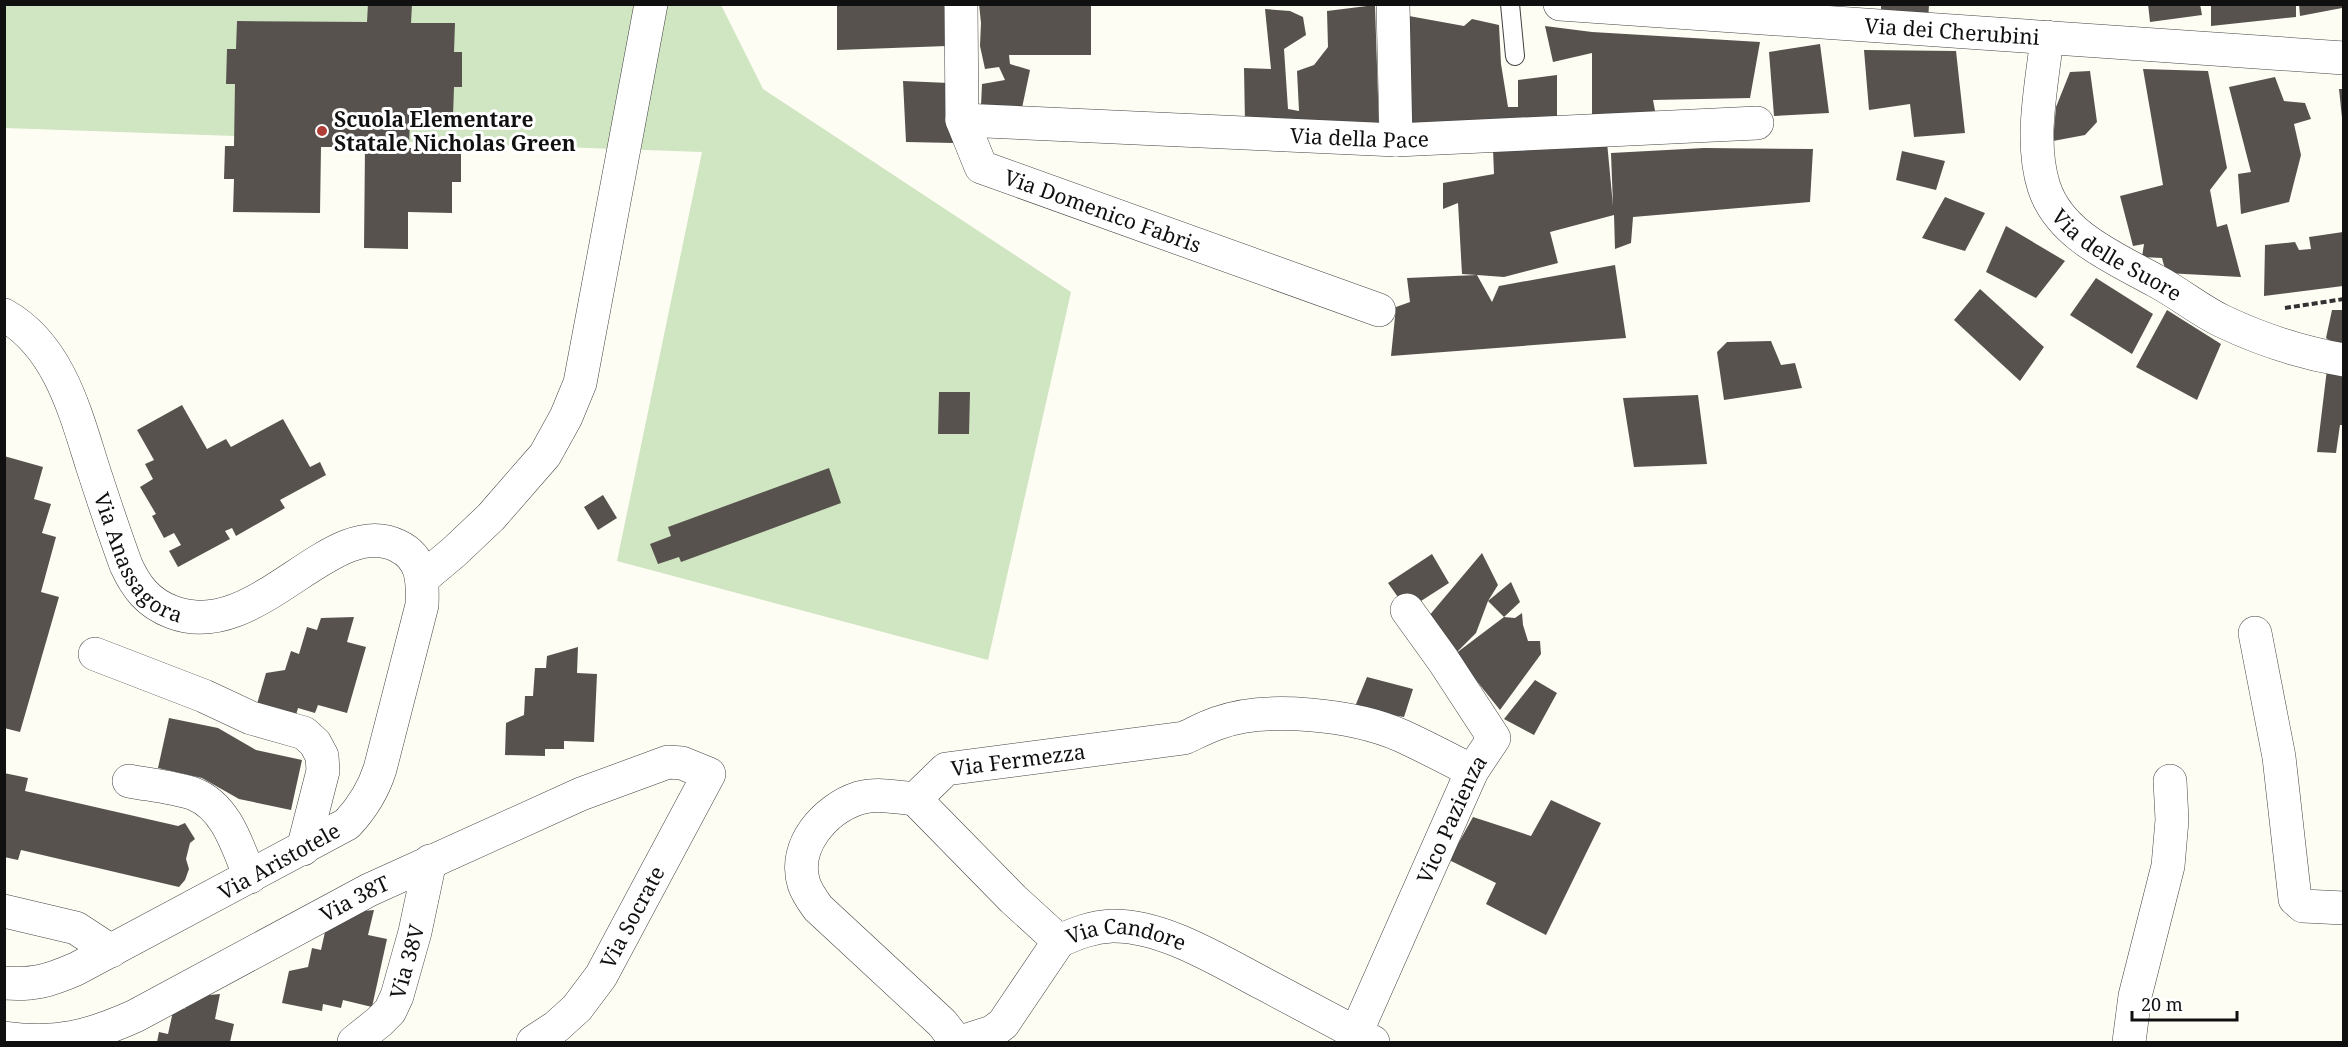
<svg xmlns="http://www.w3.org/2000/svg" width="2348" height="1047" viewBox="0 0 2348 1047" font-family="'Noto Serif',serif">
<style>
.green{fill:#d0e5c1}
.building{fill:#57524e}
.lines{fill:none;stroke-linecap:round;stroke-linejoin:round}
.lane-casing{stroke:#434343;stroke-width:20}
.street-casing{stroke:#434343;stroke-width:34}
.path{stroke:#323232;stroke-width:4;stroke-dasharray:6 3;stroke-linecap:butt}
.lane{stroke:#fff;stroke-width:18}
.street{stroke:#fff;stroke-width:33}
.poi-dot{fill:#b03f38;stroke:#fff;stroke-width:2}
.labels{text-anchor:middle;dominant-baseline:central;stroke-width:6;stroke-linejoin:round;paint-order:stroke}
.street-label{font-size:21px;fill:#101010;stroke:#fff}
.poi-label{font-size:21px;font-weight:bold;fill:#101010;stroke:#fff;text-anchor:start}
</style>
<rect width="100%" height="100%" fill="#fefdf4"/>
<!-- green -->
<path class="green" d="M5,5H721L763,89L1071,292L988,660L617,561L702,152L5,128Z"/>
<!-- building -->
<path class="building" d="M368,4H412L411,23H455L454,52H462V87H454L453,116H410L409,148L461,149V182H452V213L408,212V249L364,248L365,147H321L320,213L233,212L234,179H224L225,146H234L235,84H226L227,49H236L237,21L367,22Z
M837,4H951L947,46L837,50Z
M979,4H1091V55H1009L1010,64L1030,70L1022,108L981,106L982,84L1005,80L999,67L985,69L980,46L981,23Z
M1881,4H1929L1928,23L1881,18Z
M2148,4H2200L2202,15L2150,22Z
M2211,4H2296V17L2211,26Z
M2299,4H2342V8L2300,16Z
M1375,5L1379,127L1245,124L1244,68L1271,69L1265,9L1290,11L1303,17L1306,35L1284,49L1288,109L1299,111L1297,71L1314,65L1328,47L1327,11Z
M1409,16L1464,26L1472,19L1499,25L1501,64L1508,107H1518V80L1557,75V119L1407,130Z
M1545,26L1592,32L1760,42L1750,98L1653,100L1656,116L1592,118V53L1553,62Z
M1820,44L1829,113L1774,116L1769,52Z
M1864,50L1956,51L1965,133L1914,137L1910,104L1869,110Z
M2143,69L2208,71L2227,168L2210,190L2217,227L2227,224L2241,277L2166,273L2162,258L2142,257L2144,244L2133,246L2120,196L2163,185Z
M2090,71L2097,122L2085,135L2053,141L2056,107L2070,72Z
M2275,77L2284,101L2305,103L2311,119L2294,124L2301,155L2289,202L2241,214L2238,174L2251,172L2229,87Z
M903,81L949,83L954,143L906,142Z
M2339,89H2343V118H2342Z
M1607,142L1613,206L1611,153L1704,148L1813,149L1810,202L1633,217L1631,243L1615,249L1614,215L1550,232L1558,263L1504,277L1477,275L1492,302L1499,286L1615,265L1626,338L1391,356L1396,307L1410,302L1407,278L1477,275L1462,274L1458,203L1443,209V183L1494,174L1493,149Z
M1902,151L1945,161L1936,190L1896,180Z
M1945,197L1985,213L1965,251L1922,238Z
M2006,226L2065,261L2036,298L1986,272Z
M2343,232V286L2264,296L2265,245L2295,242L2299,250L2311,249L2309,237Z
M2096,278L2153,314L2132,354L2070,315Z
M1980,289L2044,347L2020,381L1954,320Z
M2167,310L2221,344L2197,400L2136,367Z
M2332,310H2343V346L2336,345L2326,338Z
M1771,341L1781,365L1795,363L1802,388L1724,400L1717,352L1727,342Z
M2327,369L2343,372V425H2340L2336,453L2317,452Z
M939,392H970L969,434H938Z
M1698,395L1707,464L1634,467L1623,398Z
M182,405L207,449L226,439L231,447L283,419L310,467L320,462L326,475L280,500L285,508L236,536L232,528L225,531L230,539L178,567L169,551L181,545L174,533L164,538L152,516L156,514L140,487L153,479L145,464L154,460L137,430Z
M4,456L43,467L34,499L51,504L42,533L56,537L41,592L59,597L20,732L4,728Z
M829,468L841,503L681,562L679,557L658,564L650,544L671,536L668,527Z
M603,495L617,518L598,530L584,507Z
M1482,553L1498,585L1488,601L1511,582L1520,602L1504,617L1488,601L1476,633L1455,654L1428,617Z
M1432,554L1449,583L1407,610L1388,583Z
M1522,613L1523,625L1528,641H1540L1541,654L1500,710L1455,654L1504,617L1515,618Z
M354,617L347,642L366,647L347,713L318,705L315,713L298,708L296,715L257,704L266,673L285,670L291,651L299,654L307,627L317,630L321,618Z
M578,647L577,673L597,674L594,742L564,741V749H545V756L505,755L506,723L524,715L525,696H533L535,668H546L547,656Z
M1367,677L1413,689L1404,717L1354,709Z
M1535,680L1557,693L1534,735L1504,719Z
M169,718L218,728L256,750L302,760L291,810L239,799L202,778L158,768Z
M4,773L28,778L25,791L178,826L185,823L195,839L190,843L186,859L189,869L185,880L179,887L21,850L18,860L4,857Z
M1551,800L1601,823L1546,935L1486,904L1496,883L1449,860L1473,817L1531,836Z
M374,910L368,935L387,939L372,1007L343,1000L341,1008L323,1004L322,1011L282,1003L289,971L308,967L312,948L321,950L327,923L341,913Z
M220,994L215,1019L234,1024L230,1042H157L159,1032L168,1034L174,1007L185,1009L188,997Z"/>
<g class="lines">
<!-- lane casing -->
<g class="lane-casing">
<path id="lane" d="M1510,4L1515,56"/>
</g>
<!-- street casing -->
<g class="street-casing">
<g id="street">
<path id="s1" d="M961,4L962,120L981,167L1379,310"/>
<path d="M1393,4L1396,140"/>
<path id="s2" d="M1560,4L2344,58"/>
<path id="s3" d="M2047,37C2042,85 2029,140 2044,187C2060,236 2115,258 2156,281C2179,293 2199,310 2222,321C2260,339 2302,353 2344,360"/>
<path id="s4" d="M962,120L1396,140L1757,123"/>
<path id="s5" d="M4,315C58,345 75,411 92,465C103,499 114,532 126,565C136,587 148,603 172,612C257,645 331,512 398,546C423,558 423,581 422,605L380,769C373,791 363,807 347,824L76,969C48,981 35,985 4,983"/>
<path d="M423,578L454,552L491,517L545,455L566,417L580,383L651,4"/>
<path d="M2255,633L2279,757L2295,899L2303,906L2344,908"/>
<path d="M95,654L204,696L251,718L304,733L315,743L322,756L323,771L303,849"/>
<path d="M129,781C150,785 174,787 194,794C227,807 238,848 250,877"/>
<path d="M915,799L1013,899L1059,941"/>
<path d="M4,911L76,928L111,951"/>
<path id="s6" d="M1059,941C1077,933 1092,927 1112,926C1163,925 1220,961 1264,984C1301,1004 1337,1023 1373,1042"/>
<path id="s7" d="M4,1038C57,1045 88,1037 135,1016L369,890L581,794L668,762L682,763L709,774L601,976L577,1008L556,1027L533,1042"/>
<path id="s8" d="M354,1042L379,1022L390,1011L397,996L415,932L430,861"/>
<path id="s9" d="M957,1042L942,1023L818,908C813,901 807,893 804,884C792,846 825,809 859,798C877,793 897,797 915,799L946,769L1184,738C1195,733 1206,727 1218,723C1266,705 1355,715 1402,736C1426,747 1449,759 1472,771"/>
<path d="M961,1042L992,1032L1003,1024L1059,941"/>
<path id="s10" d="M1352,1042L1472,771L1494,738L1443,660L1407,610"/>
<path d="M2129,1042L2135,996L2168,866L2172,820L2170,781"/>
</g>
</g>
<!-- path -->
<path class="path" d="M2285,308L2344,299"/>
<!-- lane -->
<use href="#lane" class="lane"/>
<!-- street -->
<use href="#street" class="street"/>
</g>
<!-- markers -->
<circle class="poi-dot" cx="322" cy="131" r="6"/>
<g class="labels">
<!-- street labels -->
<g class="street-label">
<text stroke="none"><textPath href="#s2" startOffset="393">Via dei Cherubini</textPath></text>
<text stroke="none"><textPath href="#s4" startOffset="398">Via della Pace</textPath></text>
<text stroke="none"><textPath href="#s1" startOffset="296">Via Domenico Fabris</textPath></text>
<text stroke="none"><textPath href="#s3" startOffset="254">Via delle Suore</textPath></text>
<text stroke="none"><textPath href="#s5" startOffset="285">Via Anassagora</textPath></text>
<text stroke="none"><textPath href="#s9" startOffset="506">Via Fermezza</textPath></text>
<text stroke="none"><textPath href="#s10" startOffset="244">Vico Pazienza</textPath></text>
<text transform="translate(279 861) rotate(-29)">Via Aristotele</text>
<text stroke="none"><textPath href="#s7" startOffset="384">Via 38T</textPath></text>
<text transform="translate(632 917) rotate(-62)">Via Socrate</text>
<text stroke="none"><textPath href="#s6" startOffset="70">Via Candore</textPath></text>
<text stroke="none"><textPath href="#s8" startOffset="100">Via 38V</textPath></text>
</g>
<!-- poi labels -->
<g class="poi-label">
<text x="334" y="119">Scuola Elementare<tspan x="334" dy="24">Statale Nicholas Green</tspan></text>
</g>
</g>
<!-- border -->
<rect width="2348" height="1047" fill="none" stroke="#101010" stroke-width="12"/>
<!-- scale -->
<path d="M2132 1011v9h105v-9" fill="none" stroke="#101010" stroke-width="3"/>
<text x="2141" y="1011" font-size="18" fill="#101010" stroke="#ffffff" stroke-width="4.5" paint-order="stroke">20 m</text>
</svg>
